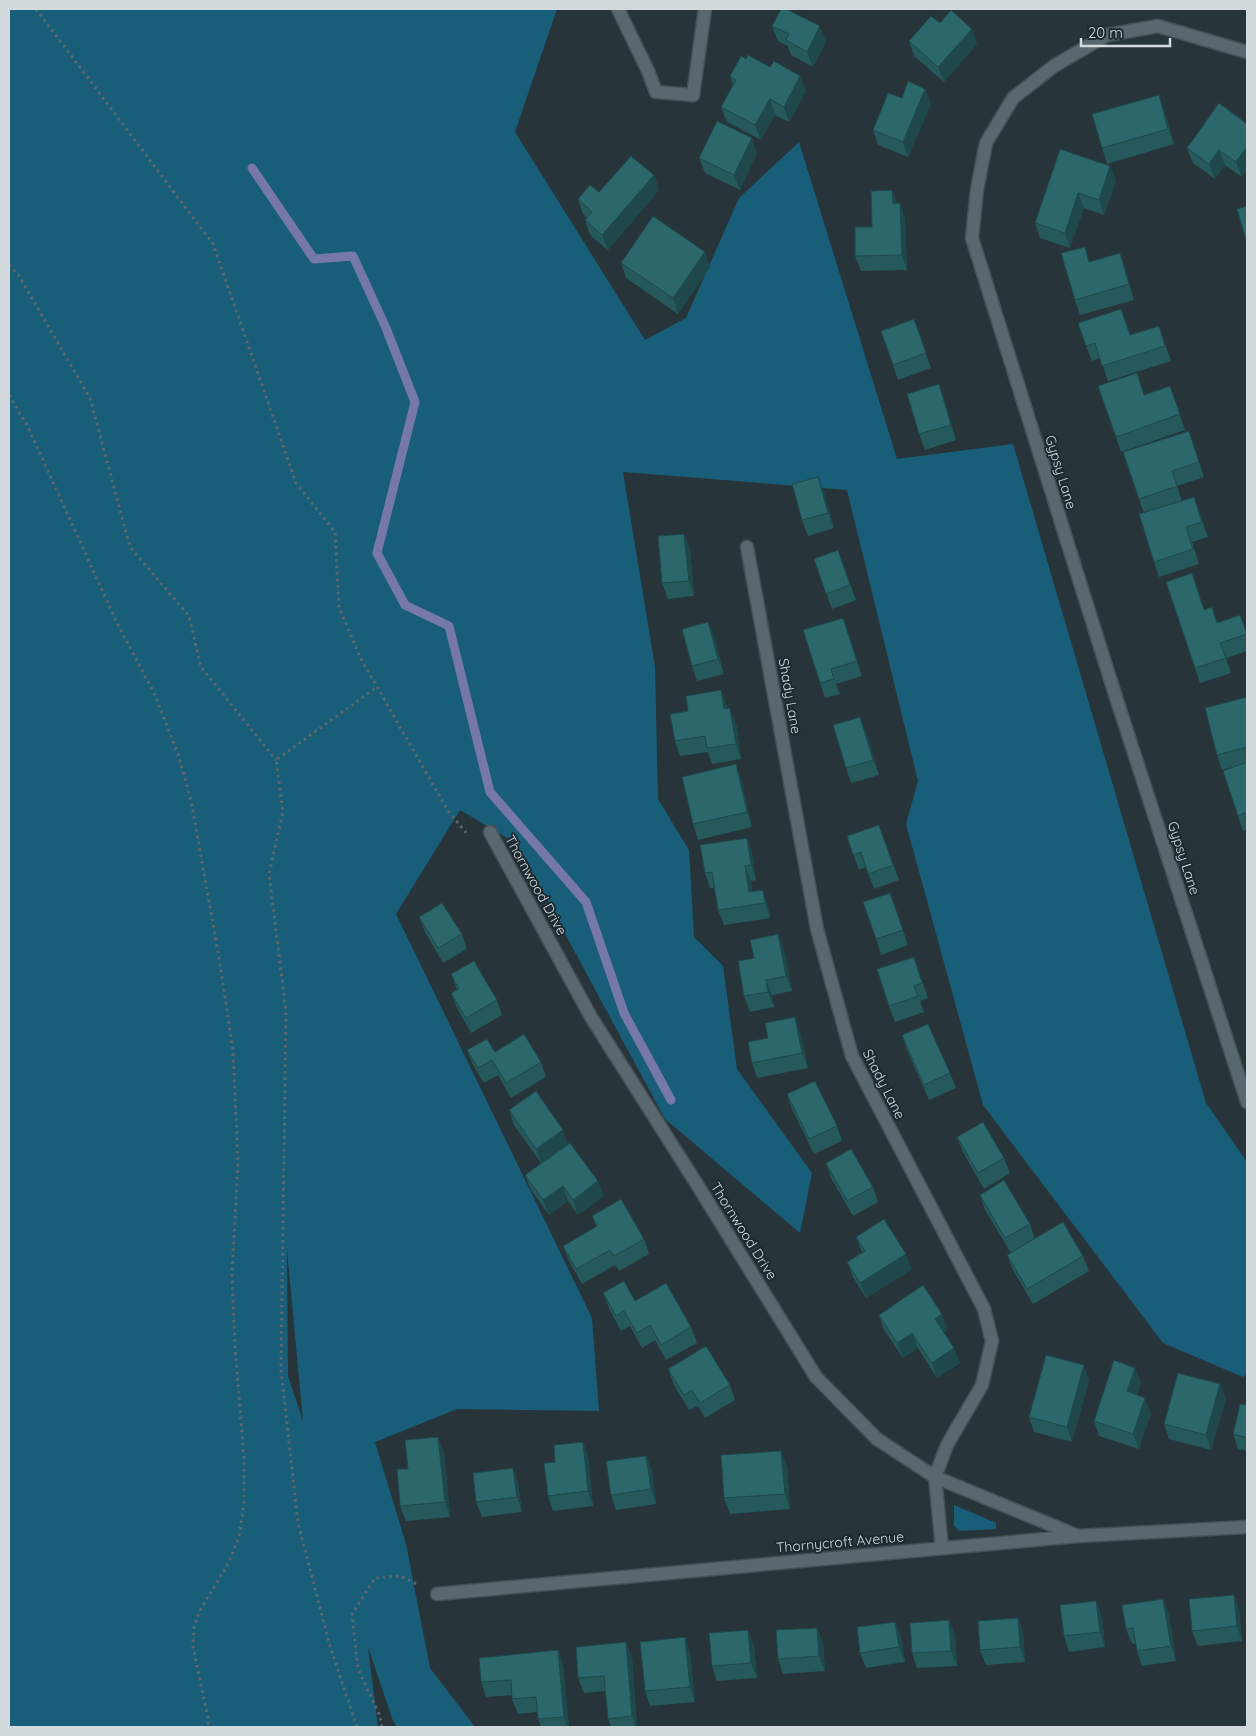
<svg xmlns="http://www.w3.org/2000/svg" width="1256" height="1736" viewBox="0 0 1256 1736" font-family="Quicksand,sans-serif">
<style>
.green{fill:#195e78;fill-rule:evenodd}
.lines{fill:none;stroke-linecap:round;stroke-linejoin:round}
.stream{stroke:#7678a7;stroke-width:9}
.lane-casing{stroke:#465156;stroke-width:15}
.street-casing{stroke:#465156;stroke-width:15}
.path{stroke:#5e696f;stroke-width:3;stroke-dasharray:2.5 4;stroke-linecap:butt}
.lane{stroke:#59676e;stroke-width:12}
.street{stroke:#59676e;stroke-width:12}
.wall{fill:#25595c}
.shaded-wall{fill:#1e484b}
.building{fill:#2b676b;stroke:#1e484b}
.labels{text-anchor:middle;dominant-baseline:central;stroke-width:4;stroke-linejoin:round;paint-order:stroke}
.street-label{font-size:14px;fill:#d2dade;stroke:#1d2a30}
</style>
<rect width="100%" height="100%" fill="#27343a"/>
<!-- green -->
<path class="green" d="M9,9H557L515,132L645,340L686,318L739,198L799,142L897,459L1013,444L1206,1103L1247,1162V1374L1243,1377L1163,1343L983,1105L906,824L918,781L847,490L623,472L655,667L658,799L689,850L694,937L723,966L737,1069L812,1173L800,1233L665,1119L516,843L460,810L396,914L592,1318L599,1411L457,1409L375,1442L406,1544L430,1668L475,1727H397L393,1721L368,1647L378,1727H9ZM287,1249V1250L303,1421L288,1376Z
M954,1505L996,1523V1529L959,1531L954,1526Z"/>
<g class="lines">
<!-- stream -->
<path class="stream" d="M252,168L314,259L353,256L386,328L415,402L377,553L405,605L449,626L490,792L586,902L624,1013L671,1100"/>
<!-- lane casing -->
<g class="lane-casing">
<path id="lane" d="M618,9L648,71L656,92L693,95"/>
</g>
<!-- street casing -->
<g class="street-casing">
<path id="street" d="M1247,52L1158,26L1107,35L1054,66L1013,98L986,143L977,190L972,238L1113,688L1247,1102
M693,95L705,9
M747,547L817,929L852,1056L984,1309L992,1341L982,1385L947,1445L935,1477L942,1548
M490,832L591,1017L698,1186L816,1377L877,1439L935,1477L1078,1536
M437,1594L1078,1536L1247,1527"/>
</g>
<!-- path -->
<path class="path" d="M36,9L213,244L296,483L335,532L339,607L360,657L448,811L468,835
M9,265L19,276L90,398L130,547L189,616L201,667L276,760
M9,395L27,425L117,623L154,693L178,754L191,800L219,958L233,1050L238,1163L232,1274L235,1347L244,1459V1504L239,1537L228,1564L199,1612L194,1628L193,1647L208,1718V1727
M357,1727L330,1646L298,1523L281,1370L286,1011L269,874L283,812L276,760L377,687
M382,1727L380,1716L358,1669L352,1614L375,1578L400,1576L419,1585"/>
<!-- lane -->
<use href="#lane" class="lane"/>
<!-- street -->
<use href="#street" class="street"/>
</g>
<!-- wall -->
<path class="wall" d="M940,23L972,29L977,44L944,82L914,56L909,41Z
M772,26L826,41L813,67L791,55L788,46L778,41Z
M746,59L770,67L800,76L806,91L789,122L775,115L761,140L727,122L721,107L733,85L730,76Z
M925,89L931,104L908,157L878,145L873,130L902,98Z
M1219,103L1242,177L1225,165L1215,179L1193,163L1187,148Z
M1164,110L1174,144L1107,164L1102,148Z
M757,153L740,190L705,173L699,158Z
M1110,166L1116,181L1104,215L1084,208L1070,248L1040,238L1035,223Z
M654,175L659,190L608,250L590,235L585,220L587,218L583,214L578,199Z
M892,190L897,203L905,218L907,270L861,271L855,256Z
M705,252L710,267L678,314L626,278L621,263Z
M1091,262L1125,268L1134,300L1080,315L1075,300Z
M914,319L931,368L898,380L881,331Z
M1127,324L1130,335L1159,326L1171,361L1108,381L1100,358L1092,361L1086,346Z
M1098,386L1145,395L1170,386L1185,430L1121,452Z
M944,399L956,440L925,450L919,434Z
M1194,446L1204,477L1177,486L1182,501L1194,497L1208,537L1192,542L1199,564L1159,577L1154,562L1144,513L1139,499Z
M824,492L834,528L808,536L802,520Z
M684,534L690,549L694,596L668,599L662,583Z
M838,550L856,600L832,609L814,559Z
M1205,610L1218,622L1247,634V651L1226,658L1231,673L1200,683L1195,668Z
M843,618L862,676L836,684L840,694L825,698L820,683Z
M708,622L714,637L724,674L697,681L692,666Z
M1247,697V829L1243,831L1223,771L1237,766L1222,770L1217,755Z
M727,706V709L736,723L741,759L712,764L708,752L680,756L675,741Z
M866,732L879,775L851,783L846,768Z
M741,779L752,827L698,840L693,824Z
M879,825L899,880L874,889L866,867L859,870L847,836Z
M747,838L752,853L756,880L751,881L752,891L768,905L770,918L724,925L718,910L714,888H710L705,873Z
M890,893L908,945L881,955L876,939Z
M419,917L462,934L467,949L443,963L425,932Z
M778,934L784,950L792,991L772,995L774,1007L750,1012L744,996L754,958Z
M919,972L928,998L920,1001L924,1012L895,1022L889,1006Z
M451,974L497,1000L502,1015L471,1033L457,1008L451,993L457,990Z
M800,1032L808,1068L757,1078L752,1063Z
M902,1035L950,1073L956,1088L929,1100L907,1050Z
M467,1050L541,1062L546,1077L511,1098L498,1075L484,1083L473,1065Z
M787,1094L837,1126L842,1141L814,1154L792,1109Z
M509,1110L568,1144L598,1181L604,1196L578,1215L568,1201L549,1215L531,1190L525,1175L541,1163L514,1125Z
M957,1137L1004,1158L1010,1173L984,1189L963,1152Z
M826,1163L873,1187L878,1202L853,1216L831,1178Z
M980,1195L1030,1224L1035,1239L1083,1256L1089,1271L1033,1304L1013,1270L1007,1255L1011,1253L985,1210Z
M592,1216L644,1239L649,1254L619,1271L615,1265L582,1284L569,1261L563,1246L596,1227Z
M856,1237L912,1269L866,1298L853,1277L847,1262L862,1252Z
M603,1293L635,1301L691,1327L697,1343L666,1360L655,1340L642,1348L630,1326L621,1331L609,1308Z
M879,1315L948,1329L944,1332L960,1363L937,1378L918,1348L903,1358L884,1330Z
M1135,1368L1141,1383L1137,1395L1151,1413L1139,1449L1099,1436L1094,1421Z
M668,1369L730,1385L735,1400L705,1418L698,1406L689,1410L674,1385Z
M1089,1380L1072,1442L1034,1432L1029,1417Z
M1220,1384L1226,1399L1211,1450L1169,1439L1164,1424Z
M1247,1405V1451L1238,1449L1233,1434Z
M583,1442L588,1457L593,1506L553,1511L548,1496L555,1462Z
M444,1452L450,1517L406,1521L400,1506L408,1469Z
M646,1456L652,1471L656,1504L616,1510L611,1495Z
M787,1466L790,1509L730,1514L724,1498Z
M518,1483L522,1512L482,1517L476,1502Z
M1234,1595L1239,1610L1242,1641L1198,1646L1192,1631Z
M1169,1614L1176,1661L1142,1666L1137,1651L1136,1643L1132,1644L1126,1629Z
M1102,1616L1105,1647L1069,1652L1064,1636Z
M1018,1618L1023,1633L1025,1662L986,1665L980,1650Z
M949,1620L955,1635L957,1666L917,1668L912,1653Z
M895,1622L901,1637L905,1662L866,1668L860,1653Z
M817,1628L823,1643L825,1671L783,1674L778,1659Z
M685,1637L690,1652L695,1702L650,1706L645,1691Z
M754,1645L757,1678L717,1681L712,1666Z
M558,1650L563,1665L569,1727H541L538,1719L537,1712L518,1714L512,1699V1695L486,1697L481,1682Z
M632,1657L637,1727H611L608,1719L605,1691L584,1693L578,1678Z"/>
<!-- shaded-wall -->
<path class="shaded-wall" d="M820,26L826,41L813,67L807,52Z
M972,29L977,44L944,82L938,67Z
M800,76L806,91L789,122L784,107Z
M925,89L931,104L908,157L903,142Z
M1159,95L1164,110L1174,144L1168,129Z
M770,99L775,115L761,140L755,125Z
M752,138L757,153L740,190L734,175Z
M1247,147V170L1242,177L1236,162Z
M1219,150L1225,165L1215,179L1209,164Z
M1110,166L1116,181L1104,215L1099,200Z
M654,175L659,190L608,250L602,235Z
M892,190L898,205L893,204Z
M1078,193L1084,208L1070,248L1065,233Z
M900,203L905,218L907,270L902,255Z
M705,252L710,267L678,314L673,298Z
M1120,253L1125,268L1134,300L1129,284Z
M939,384L944,399L956,440L951,425Z
M818,477L824,492L834,528L828,513Z
M1194,497L1200,512L1208,537L1202,522Z
M684,534L690,549L694,596L689,581Z
M843,618L849,633L862,676L857,661Z
M708,622L714,637L724,674L718,659Z
M721,690L727,706L730,724L724,709Z
M730,708L736,723L741,759L736,744Z
M860,717L866,732L879,775L873,760Z
M736,764L741,779L752,827L747,812Z
M747,838L752,853L756,880L751,865Z
M745,866L751,881L754,904L749,892Z
M763,890L768,905L770,918L765,903Z
M778,934L784,950L792,991L786,976Z
M766,980L772,995L774,1007L768,992Z
M795,1017L800,1032L808,1068L802,1053Z
M563,1130L568,1145L542,1164L536,1149Z
M598,1181L604,1196L578,1215L573,1200Z
M563,1186L568,1201L549,1215L543,1200Z
M906,1254L912,1269L866,1298L860,1283Z
M942,1314L948,1329L941,1334L935,1319Z
M912,1333L918,1348L903,1358L897,1343Z
M954,1348L960,1363L937,1378L932,1363Z
M1084,1365L1089,1380L1072,1442L1067,1427Z
M1135,1368L1141,1383L1133,1407L1127,1391Z
M1220,1384L1226,1399L1211,1450L1206,1435Z
M1145,1398L1151,1413L1139,1449L1133,1434Z
M438,1437L444,1452L450,1517L445,1502Z
M583,1442L588,1457L593,1506L588,1491Z
M781,1451L787,1466L790,1509L785,1494Z
M646,1456L652,1471L656,1504L651,1489Z
M513,1468L518,1483L522,1512L517,1497Z
M1234,1595L1239,1610L1242,1641L1237,1626Z
M1163,1599L1169,1614L1176,1661L1171,1646Z
M1096,1601L1102,1616L1105,1647L1100,1632Z
M1018,1618L1023,1633L1025,1662L1020,1647Z
M949,1620L955,1635L957,1666L951,1651Z
M895,1622L901,1637L905,1662L899,1647Z
M817,1628L823,1643L825,1671L819,1656Z
M748,1630L754,1645L757,1678L751,1663Z
M685,1637L690,1652L695,1702L690,1687Z
M626,1642L632,1657L637,1727H636L632,1716Z
M558,1650L563,1665L569,1727H567L564,1717Z"/>
<!-- building -->
<path class="building" d="M781,9H786L820,26L807,52L786,40L789,34L772,26Z
M951,10L972,29L938,67L909,41L931,16L940,23Z
M748,55L770,67L774,61L800,76L784,107L770,99L755,125L721,107L736,80L730,76L741,56L746,59Z
M908,81L925,89L903,142L873,130L888,93L902,98Z
M1159,95L1168,129L1102,148L1092,114Z
M1219,103L1247,124V147L1236,162L1219,150L1209,164L1187,148Z
M717,121L752,138L734,175L699,158Z
M1060,149L1110,166L1099,200L1078,193L1065,233L1035,223Z
M631,156L654,175L602,235L585,220L592,212L578,199L590,185L599,192Z
M892,190L893,204L900,203L902,255L855,256V227H872L871,191Z
M1247,206V239L1246,240L1237,209Z
M653,216L705,252L673,298L621,263Z
M1085,247L1089,262L1120,253L1129,284L1075,300L1061,253Z
M1121,309L1130,335L1159,326L1165,346L1102,366L1095,343L1086,346L1078,323Z
M914,319L926,353L893,365L881,331Z
M1137,373L1144,395L1170,386L1180,414L1116,437L1098,386Z
M939,384L951,425L919,434L907,394Z
M1189,431L1199,462L1172,471L1177,486L1139,499L1123,452Z
M818,477L828,513L802,520L792,484Z
M1194,497L1202,522L1186,527L1193,549L1154,562L1139,514Z
M684,534L689,581L662,583L658,536Z
M838,550L850,585L826,594L814,559Z
M1192,573L1204,610L1212,607L1217,623L1240,615L1247,634L1220,643L1226,658L1195,668L1166,582Z
M843,618L857,661L831,669L834,679L820,683L803,630Z
M708,622L718,659L692,666L682,629Z
M721,690L724,709L730,708L736,744L707,748L705,736L675,741L670,714L688,711L686,696Z
M1247,697V747L1217,755L1205,708Z
M860,717L873,760L846,768L833,725Z
M1247,762V812L1238,816L1223,771Z
M736,764L747,812L693,824L682,777Z
M879,825L893,865L868,874L861,852L853,855L847,836Z
M747,838L751,865L745,866L749,892L763,890L765,903L718,910L712,872L705,873L700,845Z
M890,893L903,930L876,939L863,902Z
M442,903L462,934L438,948L419,917Z
M778,934L786,976L766,980L768,992L744,996L738,961L754,958L750,940Z
M914,957L922,983L914,986L918,996L889,1006L877,969Z
M474,961L497,1000L466,1018L451,993L459,989L451,974Z
M795,1017L802,1053L752,1063L748,1042L768,1038L765,1023Z
M928,1024L950,1073L924,1085L902,1035Z
M524,1034L541,1062L506,1083L492,1060L478,1068L467,1050L487,1039L495,1052Z
M815,1081L837,1126L809,1139L787,1094Z
M536,1091L563,1130L536,1149L509,1110Z
M983,1122L1004,1158L978,1173L957,1137Z
M570,1143L598,1181L573,1200L563,1186L543,1200L525,1175Z
M851,1149L873,1187L847,1201L826,1163Z
M1004,1180L1030,1224L1005,1238L980,1195Z
M621,1199L644,1239L614,1256L610,1250L576,1269L563,1246L597,1226L592,1216Z
M884,1219L906,1254L860,1283L847,1262L865,1251L856,1237Z
M1063,1222L1083,1256L1027,1289L1007,1255Z
M624,1281L635,1301L666,1283L691,1327L661,1345L650,1325L637,1333L624,1311L616,1316L603,1293Z
M923,1285L942,1314L935,1319L954,1348L932,1363L912,1333L897,1343L879,1315Z
M706,1346L730,1385L700,1403L692,1390L684,1395L668,1369Z
M1046,1355L1084,1365L1067,1427L1029,1417Z
M1114,1360L1135,1368L1127,1391L1145,1398L1133,1434L1094,1421Z
M1178,1373L1220,1384L1206,1435L1164,1424Z
M1240,1404L1247,1405V1438L1233,1434Z
M438,1437L445,1502L400,1506L397,1469H408L405,1440Z
M583,1442L588,1491L548,1496L544,1463L555,1462L554,1445Z
M781,1451L785,1494L724,1498L721,1455Z
M646,1456L651,1489L611,1495L606,1461Z
M513,1468L517,1497L476,1502L473,1473Z
M1234,1595L1237,1626L1192,1631L1189,1599Z
M1163,1599L1171,1646L1137,1651L1133,1628L1126,1629L1122,1605Z
M1096,1601L1100,1632L1064,1636L1060,1605Z
M1018,1618L1020,1647L980,1650L978,1621Z
M949,1620L951,1651L912,1653L910,1623Z
M895,1622L899,1647L860,1653L857,1627Z
M817,1628L819,1656L778,1659L776,1630Z
M748,1630L751,1663L712,1666L709,1633Z
M685,1637L690,1687L645,1691L640,1642Z
M626,1642L632,1716L608,1719L604,1676L578,1678L576,1647Z
M558,1650L564,1717L538,1719L536,1697L512,1699L511,1680L481,1682L479,1658Z"/>
<g class="labels">
<!-- street labels -->
<g class="street-label">
<text transform="translate(1061 472) rotate(73)">Gypsy Lane</text>
<text transform="translate(790 696) rotate(80)">Shady Lane</text>
<text transform="translate(1184 858) rotate(72)">Gypsy Lane</text>
<text transform="translate(536 885) rotate(61)">Thornwood Drive</text>
<text transform="translate(884 1084) rotate(63)">Shady Lane</text>
<text transform="translate(744 1231) rotate(58)">Thornwood Drive</text>
<text transform="translate(840 1542) rotate(-5)">Thornycroft Avenue</text>
</g>
</g>
<!-- border -->
<rect width="1256" height="1736" fill="none" stroke="#d2dade" stroke-width="20"/>
<!-- scale -->
<path d="M1081 38v8h89v-8" fill="none" stroke="#d2dade" stroke-width="2.5"/>
<text x="1088" y="38" font-size="15" fill="#d2dade" stroke="#1d2a30" stroke-width="4" paint-order="stroke">20 m</text>
</svg>
